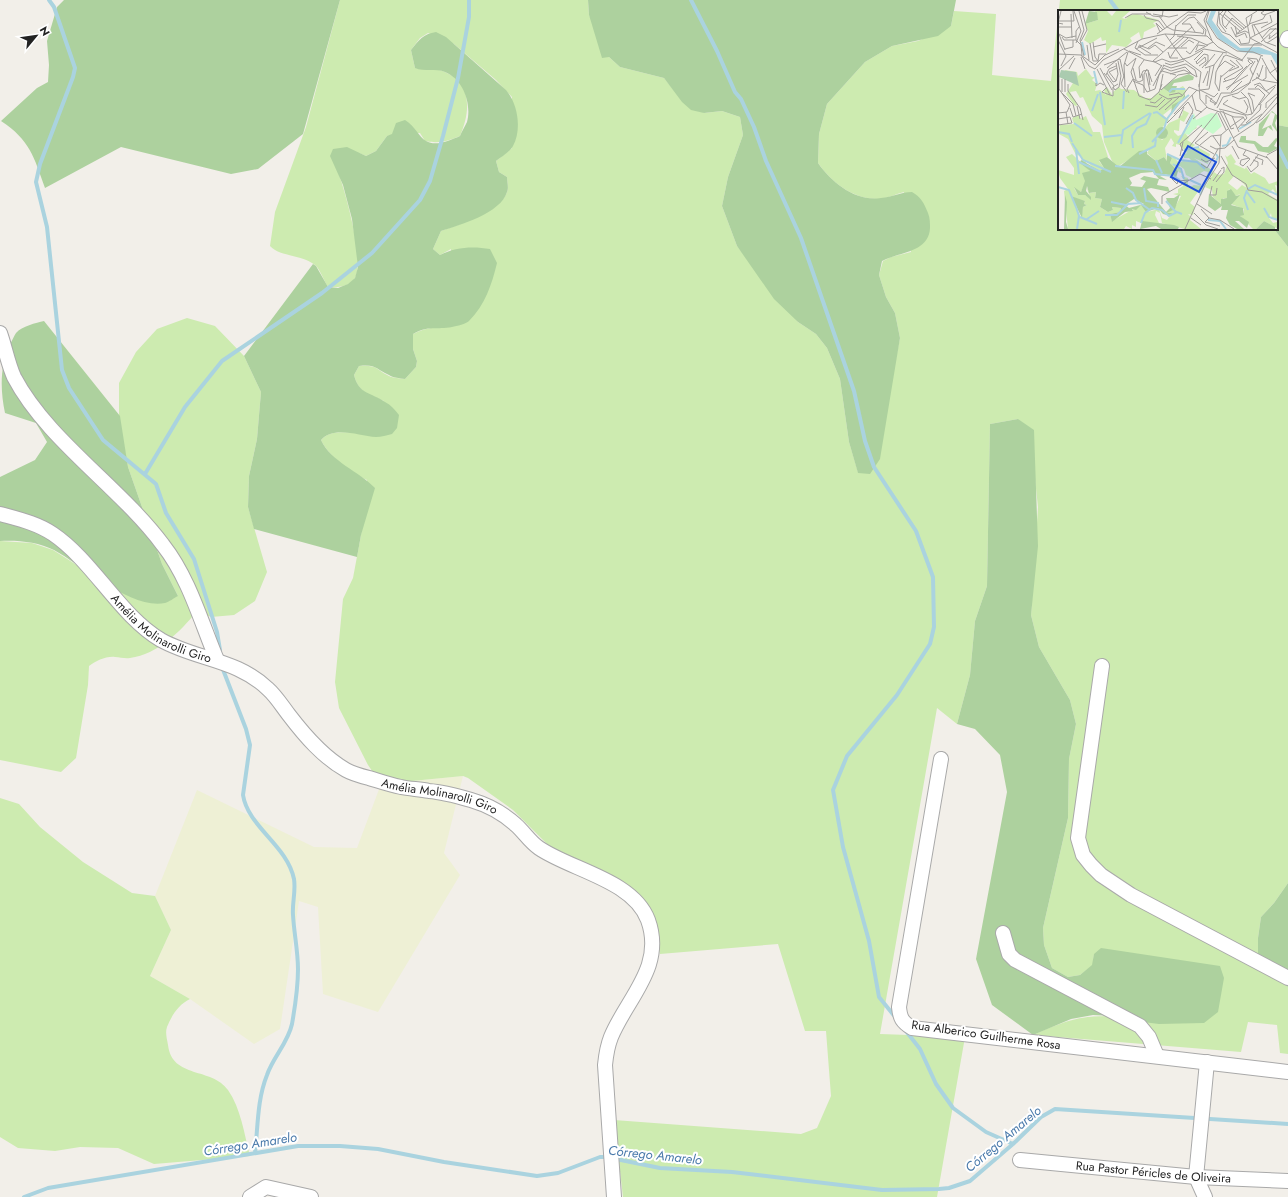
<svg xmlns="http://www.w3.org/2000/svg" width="1288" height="1197" viewBox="0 0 1288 1197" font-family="Jost,sans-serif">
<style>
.farmland{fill:#eef0d5}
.grass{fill:#cdebb0}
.forest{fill:#add19e}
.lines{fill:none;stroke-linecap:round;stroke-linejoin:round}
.stream{stroke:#aad3df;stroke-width:4}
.street-casing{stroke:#a9a9a9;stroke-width:16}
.street{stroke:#fff;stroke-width:14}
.labels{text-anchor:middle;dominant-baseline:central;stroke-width:4;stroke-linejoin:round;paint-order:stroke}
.street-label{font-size:12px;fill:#222;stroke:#fff}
.water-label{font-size:13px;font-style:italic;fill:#4a7aab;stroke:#fff}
.inset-river{fill:none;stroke:#aad3df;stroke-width:2}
.inset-road{fill:none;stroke:#9f9d99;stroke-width:1}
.view{fill:#1d4ed8;fill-opacity:0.15;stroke:#1d4ed8;stroke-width:2}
.inset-edge{fill:none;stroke:#222;stroke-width:2}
</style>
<rect width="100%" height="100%" fill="#f2efe9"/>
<!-- farmland -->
<path class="farmland" d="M463,776L444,853L460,875L378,1012L323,994L318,907L299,901L280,1029L254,1044L190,999L150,976L171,930L155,896L197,790L314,847L357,848L381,784Z"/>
<!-- grass -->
<path class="grass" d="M340,0H588L589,15L609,57L620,67L664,78L673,89L704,113L722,111L740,117L743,135L728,177L722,206L737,246L798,322L816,334L827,348L840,379L849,442L858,472L894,368L900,338L895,313L886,297L879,275L883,261L891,257L911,252L904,192C896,194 888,198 880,199C854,200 832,183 818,163L819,134L827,104L865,62L892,46L918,41L951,26L954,11L996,14L992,75L1051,81L1060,0H1288V127L1277,125V11H1059V229H1274L1288,247V883L1274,903L1261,917L1258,938V961L1288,987V1054L1280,1053L1277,1025L1248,1022L1241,1052L1033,1035C1065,1021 1080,1015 1115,1016L1094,954L1093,965L1080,975L1068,977L1052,968L1044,945L1043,928L1068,818L1069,759L1076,724L1070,700L1039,647L1031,615L1038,507L1034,470L1018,419L990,424L987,586L975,621L970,675L957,724L937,708L880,1034L965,1037L937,1197H623L614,1120L801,1134L817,1128L831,1096L826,1031H805L778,944L660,954L651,915L552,849L513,810L468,778L463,776L381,784L368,765L339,708L335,682L343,599L353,578L361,535L367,480C350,472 329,457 321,440C329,430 345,432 356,433L384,401C369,395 358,392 354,375L359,366C378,365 375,369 389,376C393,378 400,378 405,379L416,367L417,361L413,349V334C426,327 437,327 451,327V249L440,255L433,249L441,231C458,225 502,210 507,192C509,188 507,182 507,177L499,172L496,161L512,148V97L496,80L454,44L428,33L420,38L411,50L415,68C424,69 437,68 445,72C473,84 470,113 460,136C448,141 439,144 425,141L420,133L387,136L376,151L366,156L359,153L338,172C345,190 365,262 355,278C349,287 337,288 328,287C324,281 320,269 315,265C301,254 280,257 270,246L275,212L306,127Z
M187,318L215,326L244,356L261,392L257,439L249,476L248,507L267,572L255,601L234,615L211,617L197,611C180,632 158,654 130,658C125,659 120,657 115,657C106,656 96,661 89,666L88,685L76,758L61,772L0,760V541L32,543L53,550L83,569L178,596L162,564L128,467L119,420V383L136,352L157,329Z
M0,798L19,804L40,827L83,862L132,893L155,896L171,930L150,976L190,999C178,1005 172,1015 167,1027C165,1033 167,1039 168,1045C172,1079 212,1067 228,1090C241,1109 244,1133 250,1156L154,1164L118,1148L80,1147L55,1151L18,1148L0,1137Z"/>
<!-- forest -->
<path class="forest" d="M64,0H340L303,134L258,169L231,174L121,147L45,188C34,157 30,140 1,121L37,88L48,82L49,65L47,41L57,7Z
M588,0H956L951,26L938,36L892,46L865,62L827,104L819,134L818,163C832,183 856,202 881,198C892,197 901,192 912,192C921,197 924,203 928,213C930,218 930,223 930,228C929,253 898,252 882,261L879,275L886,297L895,313L900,338L880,459L870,474L858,473L849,442L840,379L827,348L816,334L798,322L774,299L737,246L722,206L728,177L743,135L740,117L722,111L704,113L691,110L682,102L664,78L620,67L609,57L602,58L589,15Z
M436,32L446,37L506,90C518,104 522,129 513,146C510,152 501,157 496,161L499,172L507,177C507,181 509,188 507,192C501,213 460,225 441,231L433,249L440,255C455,247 473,246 490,249L497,263C492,284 485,305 469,321C466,324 457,326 452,327C437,330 428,325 413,334V349L417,361L416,367L405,379C400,378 393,378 389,375C375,369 377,364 359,366L354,375C359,395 371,392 385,402C391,405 395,410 399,415L397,428L392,434C387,435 381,437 376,437C359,436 334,425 321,440C331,462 359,471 375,488L361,535L357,557L254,529L248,507L249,476L257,439L261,392L244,356L313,264L316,266L328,287L338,288L348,284L355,278L358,267L352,219L343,185L330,156L333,149L347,147L366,156L376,151L387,136L392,134L396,123L405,120C415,126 419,137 426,141C436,147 451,140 460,136C462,131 465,126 467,122C472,104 463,79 445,72C436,68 424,72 415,68L411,50C419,40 423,34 436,32Z
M1277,125L1288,127V247L1274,229H1277Z
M44,321L120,416L128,467L162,564L178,596C174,598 169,602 165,603C131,610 82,565 54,550C38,542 18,540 0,541V477L35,460L47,442L36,423L5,413C0,389 0,366 10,344C12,341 14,336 16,333C22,326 36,323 44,321Z
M1018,419L1034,430L1038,546L1031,615L1039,647L1070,700L1076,724L1069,759L1068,818L1043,928L1044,945L1052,968L1068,977L1080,975L1092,965L1094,954L1101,948L1220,966L1224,978L1218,1012L1204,1023L1159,1024L1135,1021L1115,1016L1093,1015L1071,1019L1033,1035L992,1005L976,959L1007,792L1000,755L975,729L957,724L970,675L975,621L987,586L990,424Z
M1288,883V987L1258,961V938L1261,917L1274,903Z"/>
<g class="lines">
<!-- stream -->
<path class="stream" d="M49,0L54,7L75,68L73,77L40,164L36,182L47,227L62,370L69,388L103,440L156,484L166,513L194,559L217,632L220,650
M691,0L717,51L735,92L741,99L754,127L766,161L801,238L854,391L865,441L874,467L916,531L933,577L934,627L930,644L897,695L847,756L833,790L843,847L869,941L879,997L896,1018
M1110,0L1118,11
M1277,145L1288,167
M145,474L185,407L222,361L322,293L372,253L420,200L430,181L443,136L458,78L469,17V0
M222,667L246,729L250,745L243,795C248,827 287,845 294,879C296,891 292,903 293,915C294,933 298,951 298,969C298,987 295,1007 292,1024C288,1043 273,1057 267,1075C257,1100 258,1127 255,1153
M906,1031L920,1049L936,1084L953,1108L986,1132L1013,1144
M24,1197L48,1188L298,1146H340L378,1149L444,1162L537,1176L558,1173L600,1157H606L660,1168L732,1172L882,1190L939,1189L949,1188L970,1181L1013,1144L1041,1117L1055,1109L1288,1124"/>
<!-- street casing -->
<g class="street-casing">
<g id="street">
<path d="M1287,40L1288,38"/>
<path d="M0,333C5,347 8,364 14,377C47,440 120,487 163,545C189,578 201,622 217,660"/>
<path id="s1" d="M0,514C18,519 37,523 53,534C93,561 120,616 161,640C197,660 237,659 268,689C276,696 282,706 289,715C305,736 323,757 346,770C353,774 361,776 369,778C379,781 390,785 401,787C410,789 420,789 429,791C443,792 457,796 471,800C488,805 503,813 516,825C524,832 530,842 539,848C571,870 633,880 648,920C665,967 627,998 611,1037C607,1047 606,1055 605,1065L614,1197"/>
<path d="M1102,666L1078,838L1083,855L1091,865L1101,875L1131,895L1288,978"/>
<path d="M941,759L899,1007C900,1018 902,1022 912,1028L1288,1072"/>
<path d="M1003,933L1009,954L1015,960L1140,1026L1149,1037L1157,1056"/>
<path id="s2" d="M1020,1160L1196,1177L1288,1181"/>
<path d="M250,1197L266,1187L311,1197"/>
<path d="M1205,1197L1196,1177L1207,1062"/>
</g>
</g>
<!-- street -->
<use href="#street" class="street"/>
</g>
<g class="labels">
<!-- street labels -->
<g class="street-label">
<text stroke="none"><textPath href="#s1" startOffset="203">Amélia Molinarolli Giro</textPath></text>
<text stroke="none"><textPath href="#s1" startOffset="538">Amélia Molinarolli Giro</textPath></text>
<text transform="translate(986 1035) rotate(8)">Rua Alberico Guilherme Rosa</text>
<text stroke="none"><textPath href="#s2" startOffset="134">Rua Pastor Péricles de Oliveira</textPath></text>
</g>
<!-- water labels -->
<g class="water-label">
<text transform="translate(1003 1139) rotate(-40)">Córrego Amarelo</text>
<text transform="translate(250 1144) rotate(-9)">Córrego Amarelo</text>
<text transform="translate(655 1155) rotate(6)">Córrego Amarelo</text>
</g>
</g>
<!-- overview -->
<g transform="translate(1058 10)">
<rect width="220" height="220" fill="#f2efe9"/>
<path d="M37,1H49L54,6L58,1H72L64,8L68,9L71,5L79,4L101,10L95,13L98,16L86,22L85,28L83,29L81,22L72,28L74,31L68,37L54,35L48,43V30L44,31L43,27L32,34L26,30L30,21L27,14L40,10ZM28,59L34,67H37L34,70L39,74L37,81L42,80L48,85L46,80L49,77L55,86V82L61,77L63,79L76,80L87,88H94L105,78L112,83L125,76L128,80L125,89L105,105L111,110L98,124L104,130L110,125L107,118L111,113L120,109L123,105L124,106L125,100L131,103L126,112L122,110L121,121L116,120V122L120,126L125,124L134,112L139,118L128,124L131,128L129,130L137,135L132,139L141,138L152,144L150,154L136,148L155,161L154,167H148L150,162L146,161L134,168L128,165L126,159L122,156L120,157L124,162L122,163L112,153L115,146L121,153L125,151L135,152L131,148H126V144L129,143L122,135L118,134V137L114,136L116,133L113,128L107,138L109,151L106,147L98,151L89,143L91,140H86L59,157L54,151L46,132L44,115L34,106L25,87L22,88L18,81L12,82L20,95L17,96L8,84L15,73L10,70L7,60L19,62L20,66ZM21,105L22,109L28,106L35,122H42L50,147L41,151L46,158L43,161L38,160L28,151V155L24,152L23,146L18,145L10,129L1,124L2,115L16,114L14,108ZM14,144L32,161L23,182L16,178L20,185H27L33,189L28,176L32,183L38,182L37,188L44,189L42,197L50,202L55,200L54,197L63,198L62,202L52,204L54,211L83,195L89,202L101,199L104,208L109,210L114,204L109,203L116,199L123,186L115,184L120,183V179L125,176L126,170L123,166L130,168V178L136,175L144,176L132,193L137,197L135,205L130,204L133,207L132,210L143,219H127L104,213L102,203L98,201L97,205L101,213H83L78,211V217L74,215V219L68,216L66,219H10L6,181L10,179L2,168L0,160L16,165V158L8,147ZM14,186L19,190L27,191L26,194L29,195L25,197L23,208ZM173,144L178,152L176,154L187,159L188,157L193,164L196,162L207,168L211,174L220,171V176L217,175L220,187L215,179L210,184L220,190V209H214L213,203L211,208L215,213L219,212L220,219L206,211L198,219H189H195L182,206L186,203V199L173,194L182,184L178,186L171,179L169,188H165L163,194L155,187L154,180L147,177L156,162L160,165L166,164L170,153L167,145L169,147ZM176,166L186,174L189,178L184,175L179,180L170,173Z" fill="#cdebb0" fill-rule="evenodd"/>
<path d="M31,1L39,2L40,10L27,14ZM131,64L136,67L135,70L116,73L114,76H119L117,82L112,83L105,78L115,70ZM127,83V87L113,105L114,95L124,90ZM214,101L220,106L217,113L220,123L214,115L217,104L213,102L204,119L213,115L215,121L210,117L205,126H200L201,114ZM98 123a6 6 0 1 1 12 0a6 6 0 1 1-12 0ZM183,126H188V130L197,131L205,137H210L218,128L220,129L216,136L220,138L211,143L200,141L196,134L181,132ZM89,140V144L98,151L106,147L109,151V144H111L114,148L112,153L120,161L118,168L107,164L102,166L109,170L101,169L95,162L83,163L71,168L74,173L72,176L84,177L88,171L82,169L86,166L101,169L99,175L110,177L112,182L93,178L89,179L108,202L112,198L108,188H116L122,184L117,199L109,203H114L113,206L105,204L100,198L88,202L83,195L78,200L74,199L75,201L67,202L54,212L52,204L62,202L63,198L54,197L55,200L50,202L42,197L44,189L37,188L38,182L31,183L29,176L28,181L33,187V190L27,185H20L16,177L23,182L27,171L24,163L32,161L22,153L23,150L42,161L46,158L41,150L49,147L61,157L81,141ZM76,189L86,194L71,198L67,195ZM173,179L178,186L182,185L173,195L185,198L186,205L182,206L191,212L189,218L181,211H177L186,219H179L172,215L168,208L170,200H163L164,196L157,201L150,196L151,184L163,194V189L169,188V181ZM7,185L9,192L8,212L10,219H6ZM13,186L27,191L26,194L29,195L25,197L24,208ZM84,211L116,215L121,217L120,219H103L98,216L82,219ZM206,211L217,217V219H198Z" fill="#add19e" fill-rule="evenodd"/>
<path d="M3,60L18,62L21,76L1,67Z" fill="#aacbaf"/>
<path d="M136,103L138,110L153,103L159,104L164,116L155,124L140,115L131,125L125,123L132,116L129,113Z" fill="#c8facc"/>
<path d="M153,1H158L154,10L164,24L182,38L201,37L219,44L220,57L213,45L183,42L161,29L149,12Z" fill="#aad3df"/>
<path class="inset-river" d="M61,22L63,10M24,32L27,45M36,61L39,74M42,82L47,115M111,82L114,79H127M65,99L66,81M34,101L40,84M95,103L99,102L108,109M16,113L34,126M181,119L193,112M0,122L11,124L14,132M46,127L64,125M94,132L106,119L109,109L121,93L131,85M14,133L25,150L53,162M120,133L135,105M63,134L65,120L92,103M164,136L169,135L173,127M75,138L74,126L79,118L88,114L93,103M18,140L21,164M126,140L141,137M81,144L97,136L98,129M109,144L122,150L139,152L147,159M98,150L104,163M21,152L43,162M115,154L123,159L126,169M57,156L95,160L97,164L115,166L122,170M132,170L143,175M0,177L11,180L18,197L21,206L19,219M68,178L75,183L78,190L92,200M86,178L88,191L100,193V197M190,179L197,175L220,185M189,180L186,188L190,200M189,182L197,193M142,185L160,147L158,144M108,191L118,202M53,192L68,195M206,198L211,207L220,210M47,205H59L70,194L83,193M22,207L39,214M29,209L41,201M150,210L162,211L168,219M83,213L87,203L94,198L104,200L111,206L119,202L124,204"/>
<path class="inset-road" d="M3,1L0,13L5,14M16,1L23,21L18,33M21,1L26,20L22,30L26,46M150,1L146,10L154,31M151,1L148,11L159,28L179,41L195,42L205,46M161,1L159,15L164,22L172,25L182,35H204M165,1L161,5L162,14L168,22M168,1L164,8L165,15L169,19M170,1L188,17M199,1L188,8L192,28L220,43M206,1L203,3L206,5L217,1M88,2L95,6L104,7L105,1M160,2L182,21M13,4L14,28M95,4L111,7L120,5M166,4L184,19M86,5L88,8L101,11L107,19M101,6L109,17L115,20L143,23M67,8L74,4H93M1,11H16L15,1M139,12L146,20L145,24L143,23M124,14L131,8L136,7L148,20L147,26M124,14H132L137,22M191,14L205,9L208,4M196,15L207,32L218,36M118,16L130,5H138M177,16L179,24L187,21L191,23M0,17H14M21,17L18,21V30L23,35L24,45M173,17L178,27L187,23L189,28M167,18L174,8L186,18M203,18L214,12L212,5M102,22L98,13L105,20M1,24L8,28L18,26M1,24L7,40M99,24L130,2L143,3L148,1M107,24L149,26L160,37L184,50L196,34L202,33M197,25L194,15L210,12M212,25L211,29L220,22M119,26L133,28L149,35L155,32M4,27L6,30H18M178,27V24L191,15L194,5M192,28L220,13M204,28L212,19H220M181,29L183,34L191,33L192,28M0,30L8,46L3,56M112,30L116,26L118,15M23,31L29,20L24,1M80,31L77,38L87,45H100M35,32L37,47L40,51M203,32L218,18M32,33L35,51H40L41,44H48M209,33L220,26M29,35L31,50M81,35L91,39L97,35L105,42M80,36L93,44M35,37L48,34M115,37L126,27M123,37L131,30L136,33M90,38L98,32L107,36M110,38H129M7,39L15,37V30M66,39L87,50L97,52L104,49L112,52L119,51L132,47L146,39L169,43M78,39L99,28M138,40L140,35L147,36M71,41L83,45M128,41L132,44L141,32M110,42L112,48H120M137,42L150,35M0,44L23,45L37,55L47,45L61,39M23,45L31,56L37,59L45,50L84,29L107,24L124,48L143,62L141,77M23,47L27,59M165,47L168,45L185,51M78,48L73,62L81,86L92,90L101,82L104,74M112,48L117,40L130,28M189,48L199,49L200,52M204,48L212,63L220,57M62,49L66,67M191,49L195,52L193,54L190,51ZM136,50L145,41M213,50L220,64M138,51L139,54L147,47M138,52L146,44L150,45V51L144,58M58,53L60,64L58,71M67,53L69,56L78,48M107,53L113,55L126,51M46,55L62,49M105,55L113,58L128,54L137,60M104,56L95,51L134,17M141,56L148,51L147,47M147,56L157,44M42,58L54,80M49,58L69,42M75,58L78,70M106,58L113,61L127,57L135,65M147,58L156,55L165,43M11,59L17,48M39,59L52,85M159,59L167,51L177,57M90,60L92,75M104,61L118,65M171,61L181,57L172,50M46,63L56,76M49,63L55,72L58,71M88,63L92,81M212,63L220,72M112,64L126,60L132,63M48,65L51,59L58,56M195,65L192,59L197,51M66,66L63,74L69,82M97,66L104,55M163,67L175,57M198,67L203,70L220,73M201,67L205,55M82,68L85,61L90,60L94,72M82,68L81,57L86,50M7,69V82M205,70L208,68V57M58,71L51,62L59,58M75,71L85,75L89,82L97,79L101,65L106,58M168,71L166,69L185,58L178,50M194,71L201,67L199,63M165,72L177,68L189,56M38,73V76L42,73L46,75M145,73L150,61M10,74V81L22,98L25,110M141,74L142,89L150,98L162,102L180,137L210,148M196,75L202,73L208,81L218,75M95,76L106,55M149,76L152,57M49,77L44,82L52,85M55,77L57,80L61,77L63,66L60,51M67,77L66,55L70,42M168,78L190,65M197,78L200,75L212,84M102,80L105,64M103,80L120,65L132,63L139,67L137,60M142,80L151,79L156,55M142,80L156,87L160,83M169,80L192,54M161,81L157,73L158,62L166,46M161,81L163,65M4,82V69M173,82L184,71M183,82L190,89L194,104M4,83L15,94L18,106M71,83L69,79L75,69L81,72L85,70L84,64M86,83V64L89,59M101,84L110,89L124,86L131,77L141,81M52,85L55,86V77L60,74M111,85L121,83L124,85M134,85L138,100L144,102M174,86L181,89L188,87M154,88L152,91L158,94L156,95M170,90L165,94L189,105M186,90L190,97L188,103M92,92L97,93L104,87M148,94V85L158,93M158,94L163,83H173L193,72M87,95L99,97L107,89M201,95L217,77M19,96L22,109M12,98L15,107L24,104M159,98L165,87L180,83L191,74L203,46M208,98V93L220,83M161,99L187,105L189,108L179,119M101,100L114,89M107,100L121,87M162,101L176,107H185L187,110M165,101L173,119L176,118M196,101L194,90L190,83L197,86M8,102L10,114M0,103L9,102L12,95L1,79V60L16,46M160,103L168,120M116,104L139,80M189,105L194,104L207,85L201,79H190M174,106L181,122M121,108L126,97M0,109L12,107L14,113L0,115M135,109L149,97M109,113L130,92L135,100L134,104M188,113L202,100L203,94M198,113L204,109L220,92M128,114L134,103M183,115H187L204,104M172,117L186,107M150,122L137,133L156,144M153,126L163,125L170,119M155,126L162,136M175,128L196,114L220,86M142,135L153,126M152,136L158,139L167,138L176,130M174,136L181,149M131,137L160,101M188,140L185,145L188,146L192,149L185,156L182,154L183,150L191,148M125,141L122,134L144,115M209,145L220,139M122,146L125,132M163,146L174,165L188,174L190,180L204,182L220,191M208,146L220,160M197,147L205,150L204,155M143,149L148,152L157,148M143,154L149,158L160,139M189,156L193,162L200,156V152L195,150M192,156L200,145M114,169L119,174L120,171L131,170M155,171L163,160M158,172L166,162V157L163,159M154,176L152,185H158L159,178M104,194V186L142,164L153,169M139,194L154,204M143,199L151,208M136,203L148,215L160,219M133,208L143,215M147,212L151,208L162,210L176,219M147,212L162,216M127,219L147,175L161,153L163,125"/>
<path class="view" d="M130,136L158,152L141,182L113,167Z"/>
<rect width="220" height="220" class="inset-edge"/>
</g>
<!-- north arrow -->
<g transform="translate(36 36) rotate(61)" stroke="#ffffff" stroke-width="3" paint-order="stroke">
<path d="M0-3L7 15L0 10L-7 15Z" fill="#222222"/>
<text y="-6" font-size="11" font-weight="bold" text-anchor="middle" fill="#222222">N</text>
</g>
</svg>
